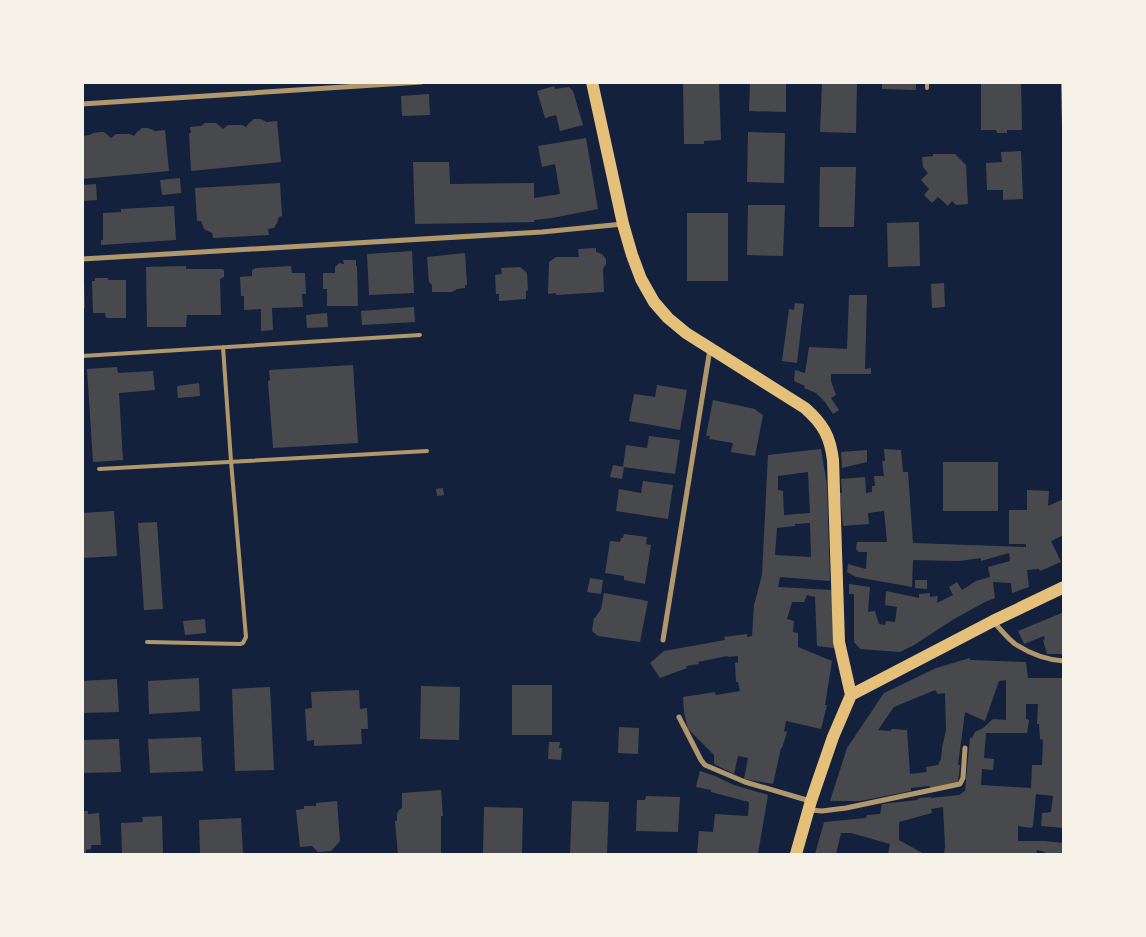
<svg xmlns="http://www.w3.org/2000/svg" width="1146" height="937" viewBox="0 0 1146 937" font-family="'Varela Round',sans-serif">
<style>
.building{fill:#48494c;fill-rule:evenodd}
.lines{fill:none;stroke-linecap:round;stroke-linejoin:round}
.service{stroke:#b1986c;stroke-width:4}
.minor{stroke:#b1986c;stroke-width:5}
.primary{stroke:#e5c07b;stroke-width:12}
</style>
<rect width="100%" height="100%" fill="#14213d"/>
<!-- building -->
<path class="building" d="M683,82H719L721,140L704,141V144H684Z
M750,82H786V112L749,111Z
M822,82H857L856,133L820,132Z
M882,82H916V90L882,89Z
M981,82H1021L1022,130H1007V133H997L996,130H981Z
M554,86L555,89L569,87L573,91L583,125L560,131L556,115L545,118L537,91Z
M429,94L430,115L402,116L401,96Z
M254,119H260L267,122L277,121L281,162L191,171L189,133H191L190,127L201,126L205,123H216L223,129L228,125H242L246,127L249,123Z
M142,128H148L155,131L165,130L169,171L82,179V136L90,135L93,133L100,132H104L111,138L116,134H130L134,136L137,132Z
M748,132L785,133L784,183L747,182Z
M586,138L598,209L552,218L534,220V222L415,224L413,162H449L450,184L534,183V198L560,194L555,164L542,167L538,146Z
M1021,151L1023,199L1003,200V190H987L986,163L1002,162L1001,152Z
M933,154H955L966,165L968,204L956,205L952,201L948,206L938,197L932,203L924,195L929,189L921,180L928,173L923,167L922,157L933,156Z
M820,167H856L854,227H819Z
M180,178L181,193L162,195L160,180Z
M280,183L282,216L279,217L277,223L274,228L268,229L269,235L213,238L212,233L204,229L201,221H197L195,188Z
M96,184L97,200L82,201V185Z
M748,205H785L783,256L747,255Z
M174,206L176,240L101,245V240H103V213L121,212V209Z
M687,213H728V281H687Z
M919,222L920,266L888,267L887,223Z
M596,248V252L602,254L606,259V264L603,269L604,292L556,295V293L548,294L549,262L556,257H579L578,249Z
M412,251L414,293L369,295L367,254Z
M465,253L467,285H465V288L457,289L452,292H432V285L429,282L427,257Z
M343,260H356V266H357L358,306H327V289H323V273H335V267L339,263L344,264Z
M186,266V269H222L224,270V277L220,279L221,315H187L186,327H147L146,267Z
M291,266L292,273H305L306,294H302L303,307L272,308L273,330L261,331V309L244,310V296H241L240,277L252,276V270L256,268Z
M520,267L527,273L528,290L526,291V299L499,301V294H496L495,275L502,274L501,268Z
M95,278H108V280H126V318H106L105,313H93L92,281H95Z
M82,282H84L85,308L82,309Z
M944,283L945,307L932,308L931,284Z
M849,295H867L865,369L871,368V374H831V381L836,395L831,398L839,410L833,414L825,402L816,393L804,388L805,386L794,381L795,370L805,373L809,347L847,349Z
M795,303L804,304L797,363L782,361L789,309L794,310Z
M414,307L415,322L362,325L361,311Z
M327,313L328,327L307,328L306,315Z
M353,365L358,443L273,448L268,381L270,380L269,370Z
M117,367L118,373L153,371L155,390L119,393L123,460L93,462L87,369Z
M199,383L200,396L178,398L177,386Z
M657,385L687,390L680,430L629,421L634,394L655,397Z
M713,400L755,409L757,411L763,415L755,456L731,452L733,443L709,439L710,436H706Z
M649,436L680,440L675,474L623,467L626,445L647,448Z
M821,449L827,485L830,581L780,577L778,587L832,590L834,648L817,646L815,597L807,595L804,602H792L787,619L794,621L793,632L798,633V647L832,661L825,705H827L821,729L786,721L784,731L787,732L782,748H781L773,784L744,779L748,758L738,756L734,774L714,764V755L688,729L684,712L683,697L715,692L716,695L740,691L738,682H736L735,663L738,662V656L728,657L727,656L698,662L699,664L686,666L687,668L660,678L650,663L664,651L725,640L724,637L747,634V637L752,636L754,605L762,575L768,455ZM808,472L810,513L784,515L783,491L778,490V476ZM810,523L811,557L775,555L777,528L795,526V524Z
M884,449L901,450L903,472H908L913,543L1026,547V544H1009V510H1027V490L1049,491L1048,506L1064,499V535L1051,541L1061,562L1040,571L1039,569L1027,570L1029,587L1012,593L1011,583L993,582L995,598L985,602L954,619L914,645L900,652L860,649L854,642V594H849V584L870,587L868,612L875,611L879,624L885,625L886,621L895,622L897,607L885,605L886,591L919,598V594L930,593V597L938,596L937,603L953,595L949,587L957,582L962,590L976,581L990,577L988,567L1010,561L1009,553L981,561V558L959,561L913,560L912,587L856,577L847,572L848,564L866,569L867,552H859L856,549L857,542H887L884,511L868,513L869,524L843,526L840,493H842L841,479L865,477L866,493L872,492V486H875L874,476H884L882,461H885Z
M867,450V462L842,468L841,452Z
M943,462H998V511H943Z
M613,465L624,467L622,479L610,477Z
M643,481L673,485L668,519L616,511L619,489L641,493Z
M443,488L444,495L437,496L436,489Z
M114,511L117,556L83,558L82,513Z
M157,522L163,609L144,610L138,523Z
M624,534L647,537L646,544L651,545L645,584L624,580V576L605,573L610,541L620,542L621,538H623Z
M590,578L603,580L601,594L587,592Z
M915,580H927V589L915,588Z
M604,593L648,601L640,642L598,636L592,631L594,618H595L601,609Z
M1064,612V654H1047L1043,640L1045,639L1044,636L1024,644L1018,631Z
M205,619L206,633L185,635L183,621Z
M970,658V660L1026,662L1028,678H1064V828L1041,826L1042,813L1051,812L1053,796L1036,794L1033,826L1031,828L1018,826V841H1044L1064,843V854H1044L1045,852L1037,850L1036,854H944L945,846L943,807L931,809L932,813L899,822V840L924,854H888L890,844L851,833H841L836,854H815L824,822L866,818L867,815L880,814L882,804L917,800L919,798L931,797V798L959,795L965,791L970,738H972L975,732L983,728L993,719L1006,720V680L999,681L985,721L965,712L958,765H960L958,783L933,789L929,786L911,788V791L860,801H830L847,748L884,693L936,668ZM935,690L938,694L945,693L946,730L942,748L941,759L938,765L926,767L927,772L910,774L907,730L892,729L890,731L878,730L894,707ZM1026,704H1038L1037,724H1039L1040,739L1043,740L1042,765H1032L1031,788L981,785L982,769L993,770L994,759L984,758L986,733H1027L1029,720L1026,719Z
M199,678L200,711L149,714L148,681Z
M117,679L119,712L82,713V681Z
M512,685H552V735H512Z
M421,686L460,687L459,740L420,739Z
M270,687L274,770L235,771L232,689Z
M359,690L360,709L367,708L368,729H361L362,744L314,746V740L307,741L305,709L312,708L311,692Z
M619,727L639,728L638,754L618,753Z
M201,737L203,771L150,773L148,739Z
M119,739L121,772L82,773V740Z
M549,742H560L559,748H562L561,760L548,759Z
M700,771L715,776L734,785L768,795L758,854H697L699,831L713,832L715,814L748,816L749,802L711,792V790L696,787Z
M441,790L443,816H441V854H398L395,821H397V814L399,810L402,808V793Z
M646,796L680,797L678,832L636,831L637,800H645Z
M337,801L340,841L331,851L318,852L312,846L300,847L296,810L304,809V806H316V803Z
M572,801L609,802L607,854H570Z
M484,807L523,808L522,854H483Z
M82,811H88V814L99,813L101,845H91V849L86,850V854H82Z
M162,816L163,854H122L121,823L143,822L142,817Z
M241,818L243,854H200L199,820Z"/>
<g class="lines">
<!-- service -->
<path class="service" d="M927,82V88
M1063,82L1064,125
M82,356L420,335
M99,469L427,451
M147,642L240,644L243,643L246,637L231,461L223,347"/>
<!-- minor -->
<path class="minor" d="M82,104L421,82
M82,259L542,232L623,224
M993,621C1000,629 1007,638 1015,644C1029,653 1047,660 1064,661
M663,640L710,349
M679,717L701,760L705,765L745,782L810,801
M810,810L822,811L846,808L960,784L963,778L965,748"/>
<!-- primary -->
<path class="primary" d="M592,82L623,224L632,255L641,279L654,302L668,318L686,333L805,408C823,424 830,436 833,460L839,642L851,695
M796,854L811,801L833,737L851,695L993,621L1064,587"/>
</g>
<!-- border -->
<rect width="1146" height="937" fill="none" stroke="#f6f1e7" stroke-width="168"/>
</svg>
